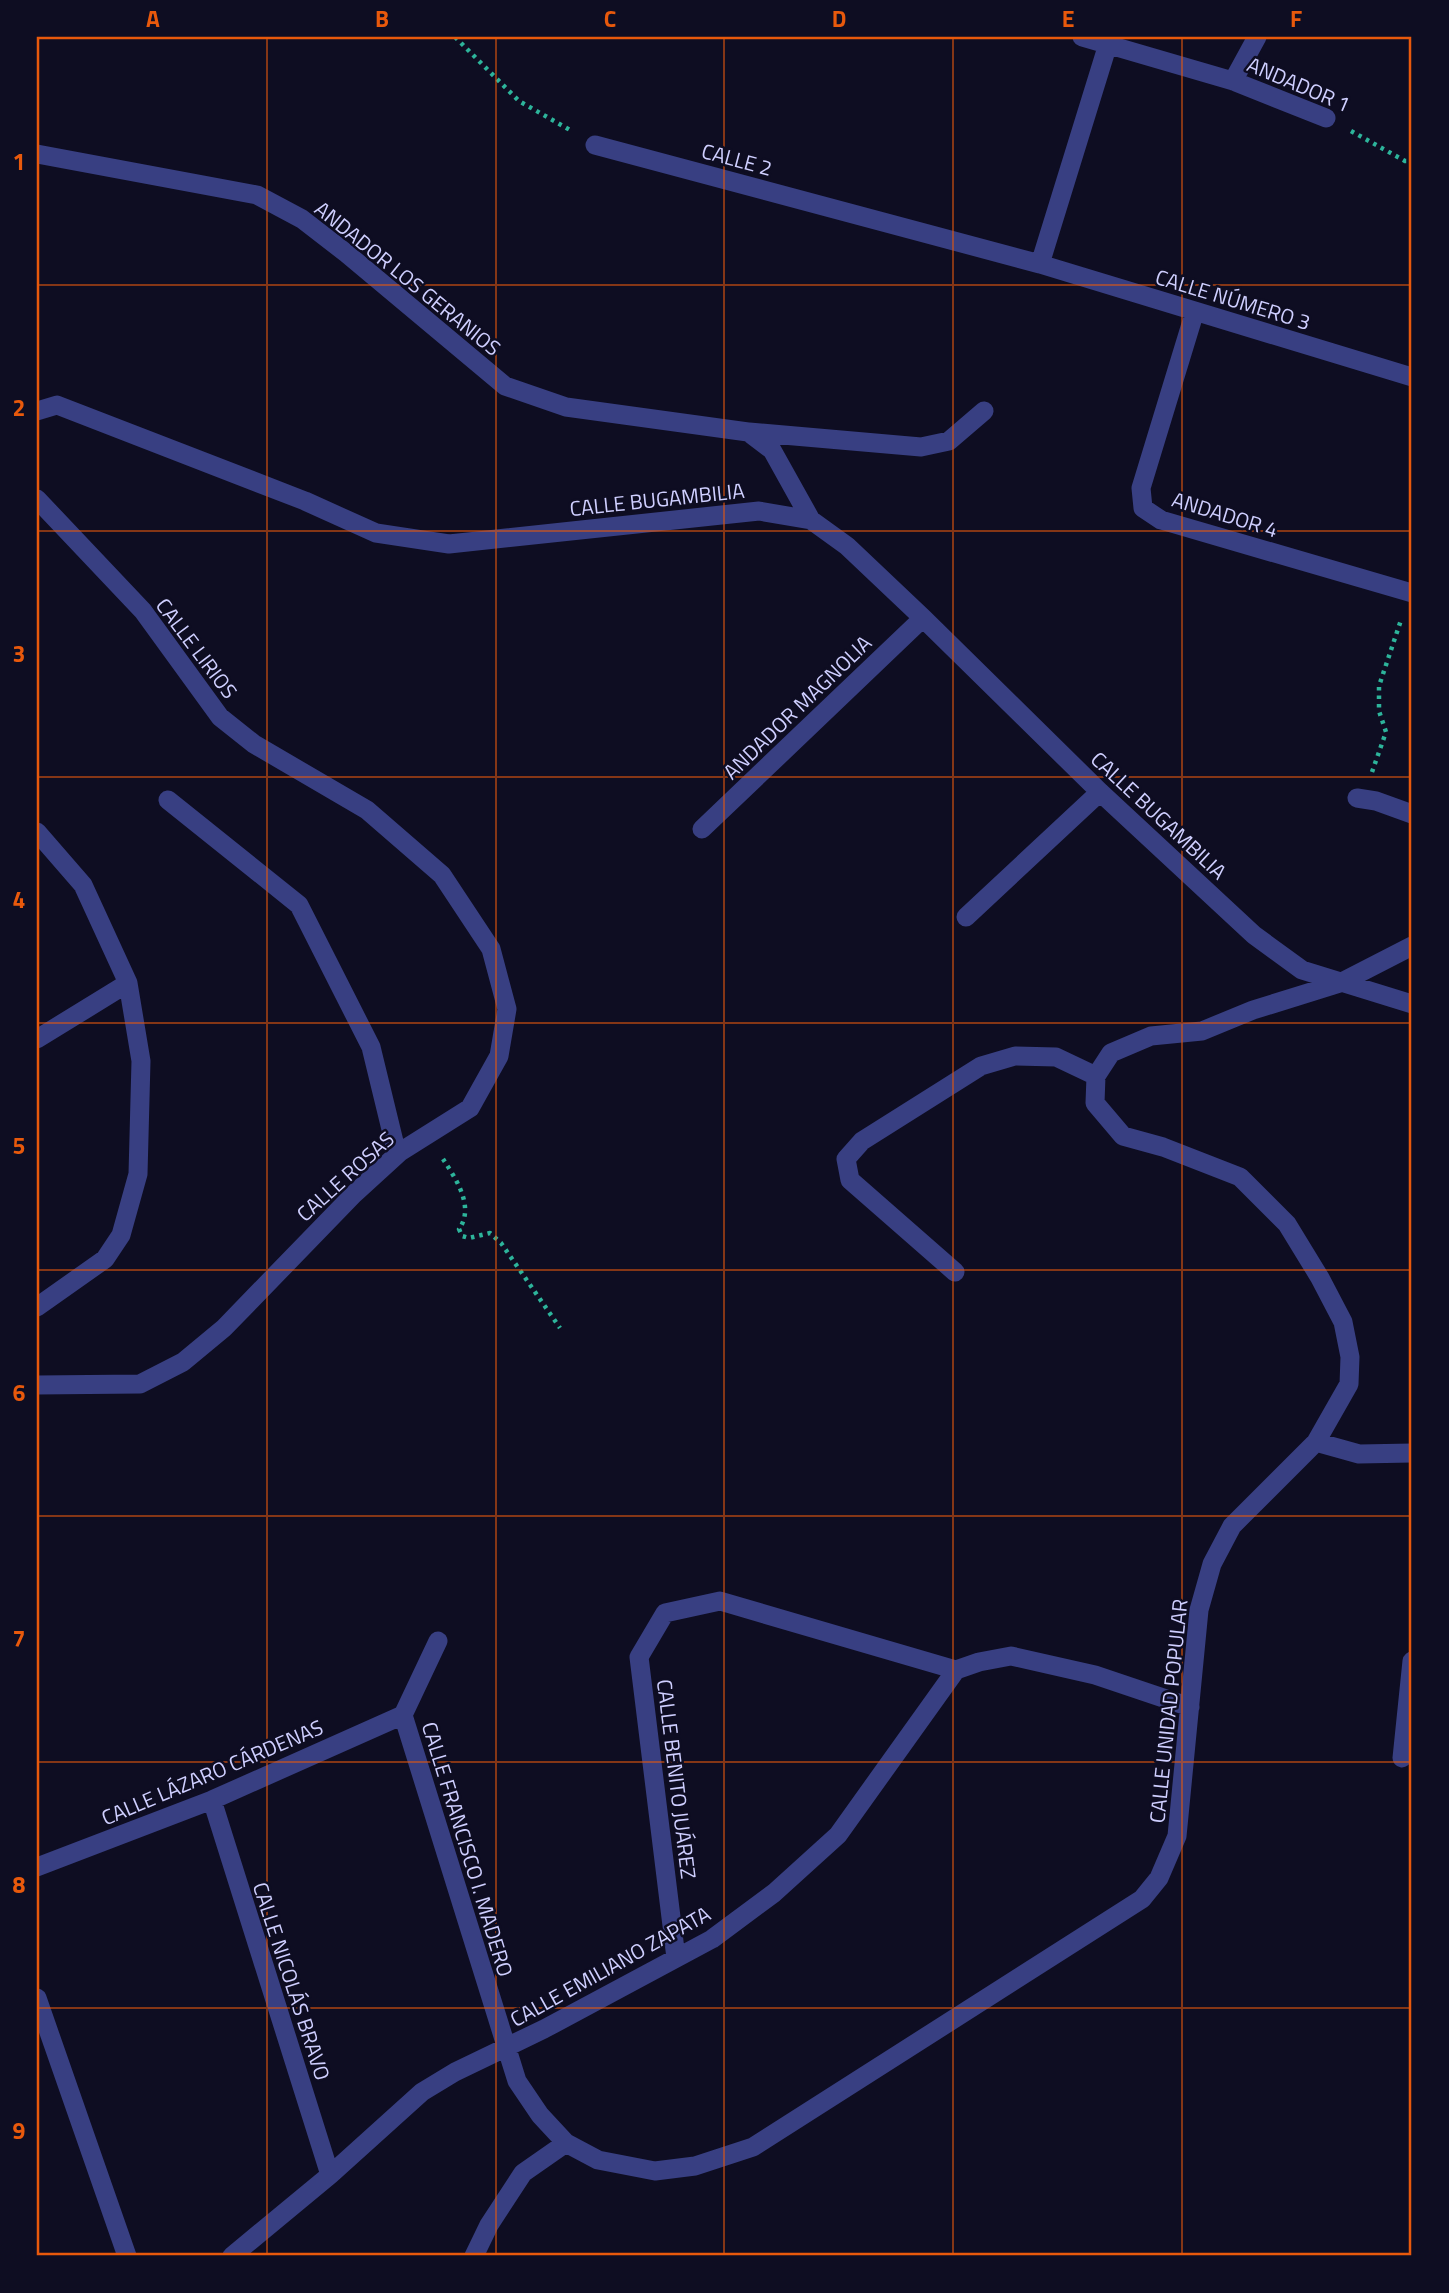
<svg xmlns="http://www.w3.org/2000/svg" width="1449" height="2293" viewBox="0 0 1449 2293" font-family="'Titillium Web',sans-serif">
<style>
.lines{fill:none;stroke-linecap:round;stroke-linejoin:round}
.path{stroke:#2db49b;stroke-width:4.5;stroke-dasharray:3.5 5;stroke-linecap:butt}
.minor{stroke:#383f82;stroke-width:19}
.grid{fill:none;stroke:#e8590c;stroke-width:2;stroke-opacity:0.55}
.labels{text-anchor:middle;dominant-baseline:central;stroke-width:5;stroke-linejoin:round;paint-order:stroke}
.street-label{font-size:21px;fill:#cfcfff;stroke:#0e0d22}
.neatline{fill:none;stroke:#e8590c;stroke-width:2.5}
.grid-label{font-size:23px;text-anchor:middle;font-weight:bold;fill:#e8590c}
</style>
<rect width="100%" height="100%" fill="#0e0d22"/>
<g class="lines">
<!-- path -->
<path class="path" d="M455,37L519,101L570,130
M1351,131L1405,161H1412
M1372,772L1386,732L1379,711V686L1401,620
M443,1159C456,1179 475,1207 459,1229L462,1236L469,1238L490,1233L501,1243L560,1328"/>
<!-- minor -->
<path class="minor" d="M1082,37L1233,81L1326,118
M1233,81L1257,37
M595,145L1040,264L1412,377
M37,154L257,195L302,219L346,253L505,386L566,407L748,432L772,450L811,520
M1040,264L1108,44
M1195,311L1141,488L1143,508L1161,520L1412,593
M37,411L57,405L305,501L376,533L449,544L759,511L811,520L847,546L923,618L1100,792L1254,935L1302,970L1412,1004
M749,432L921,447L949,441L984,411
M37,499L143,611L220,717L254,744L367,810L442,875L491,949L507,1009L499,1056L470,1108L400,1152L354,1194L224,1328L183,1362L140,1384L37,1385
M1357,798L1376,801L1412,814
M168,800L299,905L371,1047L397,1154
M702,829L923,618
M37,832L83,885L128,983L141,1061L138,1174L121,1235L105,1259L37,1307
M966,917L1100,792
M37,1039L128,983
M955,1272L850,1180L846,1159L862,1141L981,1066L1015,1056L1056,1057L1096,1076
M1316,1442L1359,1454L1412,1453
M956,1670L979,1662L1011,1656L1095,1675L1190,1707
M403,1715L517,2081L540,2115L566,2143L598,2160L655,2171L695,2166L753,2147L1142,1899L1159,1878L1177,1836L1199,1610L1212,1564L1232,1526L1316,1442L1349,1384L1350,1357L1343,1322L1320,1278L1287,1224L1240,1177L1163,1147L1123,1136L1095,1103L1096,1076L1111,1053L1151,1036L1202,1031L1253,1010L1340,983L1412,946
M403,1715L438,1641
M1402,1758L1412,1661
M212,1800L330,2175
M37,1867L212,1800L403,1715
M676,1958L639,1657L665,1613L720,1601L956,1670
M37,1998L127,2256
M232,2256L330,2175L422,2092L455,2072L544,2029L712,1939L774,1893L838,1835L956,1670
M474,2256L489,2225L523,2173L566,2143"/>
</g>
<!-- grid -->
<path class="grid" d="M267,37V2256M496,37V2256M724,37V2256M953,37V2256M1182,37V2256M37,285H1412M37,531H1412M37,777H1412M37,1023H1412M37,1270H1412M37,1516H1412M37,1762H1412M37,2008H1412"/>
<g class="labels">
<!-- street labels -->
<g class="street-label">
<text transform="translate(1299 84) rotate(23)">ANDADOR 1</text>
<text transform="translate(737 159) rotate(15)">CALLE 2</text>
<text transform="translate(408 278) rotate(39)">ANDADOR LOS GERANIOS</text>
<text transform="translate(1233 299) rotate(17)">CALLE NÚMERO 3</text>
<text transform="translate(657 499) rotate(-6)">CALLE BUGAMBILIA</text>
<text transform="translate(1225 514) rotate(17)">ANDADOR 4</text>
<text transform="translate(197 648) rotate(53)">CALLE LIRIOS</text>
<text transform="translate(797 707) rotate(-44)">ANDADOR MAGNOLIA</text>
<text transform="translate(1159 815) rotate(43)">CALLE BUGAMBILIA</text>
<text transform="translate(345 1176) rotate(-42)">CALLE ROSAS</text>
<text transform="translate(1168 1711) rotate(-84)">CALLE UNIDAD POPULAR</text>
<text transform="translate(212 1772) rotate(-23)">CALLE LÁZARO CÁRDENAS</text>
<text transform="translate(677 1779) rotate(83)">CALLE BENITO JUÁREZ</text>
<text transform="translate(468 1849) rotate(73)">CALLE FRANCISCO I. MADERO</text>
<text transform="translate(610 1966) rotate(-29)">CALLE EMILIANO ZAPATA</text>
<text transform="translate(292 1981) rotate(72)">CALLE NICOLÁS BRAVO</text>
</g>
</g>
<!-- border -->
<rect width="1449" height="2293" fill="none" stroke="#0e0d22" stroke-width="77"/>
<rect x="38" y="38" width="1372" height="2216" class="neatline"/>
<g class="grid-label">
<text x="153" y="27">A</text>
<text x="382" y="27">B</text>
<text x="610" y="27">C</text>
<text x="839" y="27">D</text>
<text x="1068" y="27">E</text>
<text x="1296" y="27">F</text>
<text x="19" y="170">1</text>
<text x="19" y="416">2</text>
<text x="19" y="662">3</text>
<text x="19" y="908">4</text>
<text x="19" y="1154">5</text>
<text x="19" y="1401">6</text>
<text x="19" y="1647">7</text>
<text x="19" y="1893">8</text>
<text x="19" y="2139">9</text>
</g>
</svg>
